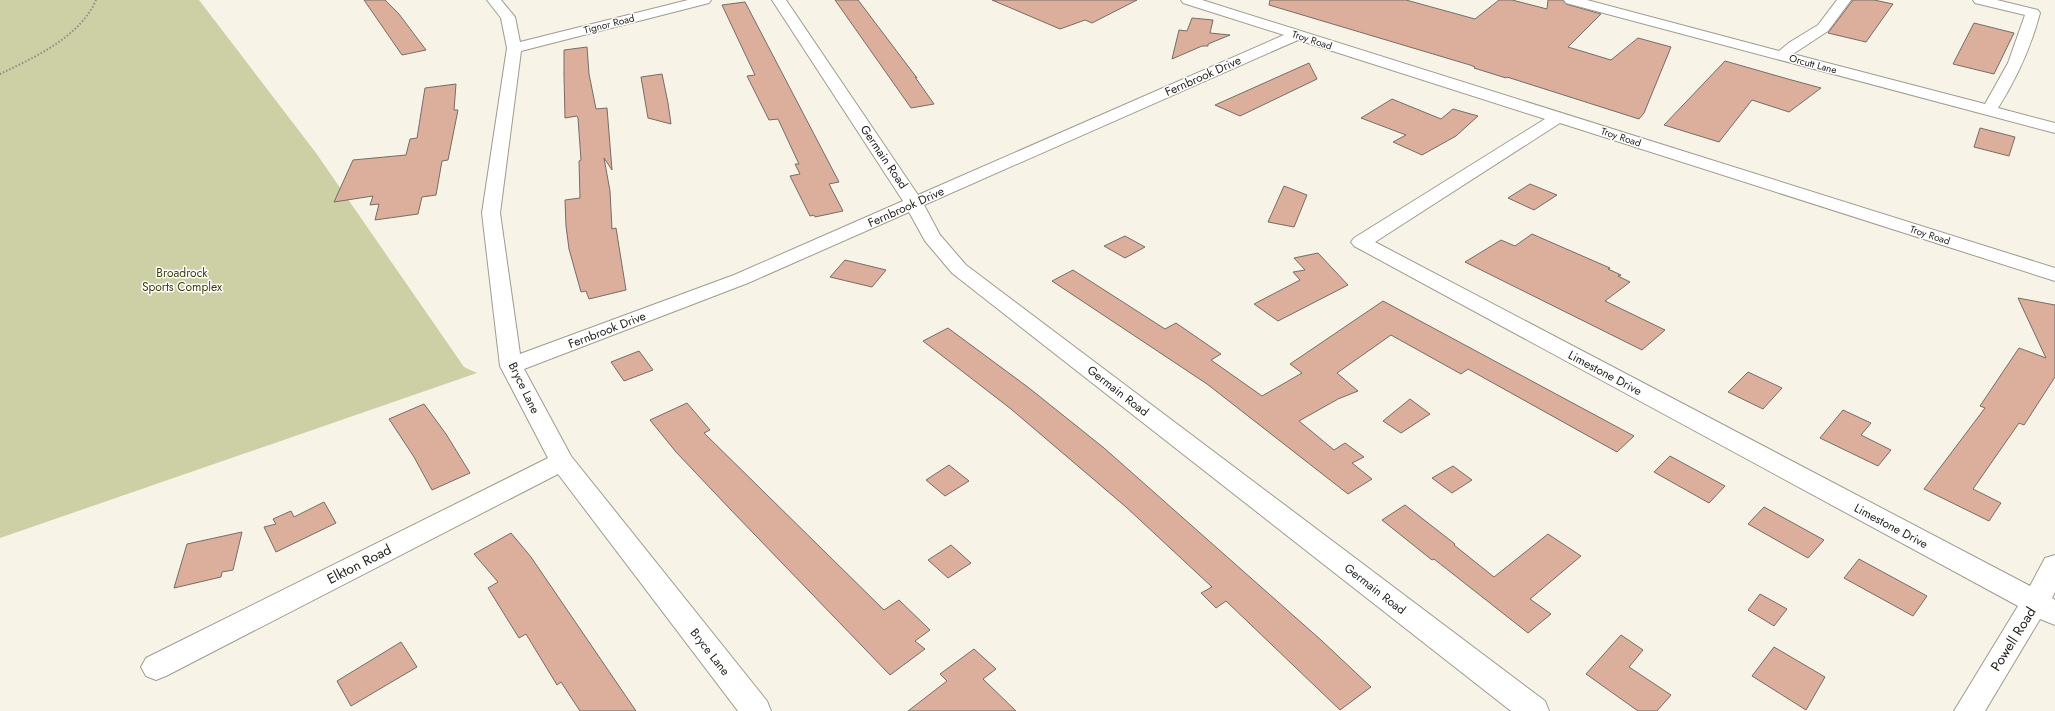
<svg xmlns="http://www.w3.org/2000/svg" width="2055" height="711" viewBox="0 0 2055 711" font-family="Jost,sans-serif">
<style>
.green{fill:#cdd0a5}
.building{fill:#dbaf9b;stroke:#776c67}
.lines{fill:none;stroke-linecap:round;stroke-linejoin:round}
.minor-casing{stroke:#9f9b90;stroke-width:2}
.path{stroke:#8d8b83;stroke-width:2;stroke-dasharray:1.5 2;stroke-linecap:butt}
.minor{fill:#fff;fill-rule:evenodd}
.labels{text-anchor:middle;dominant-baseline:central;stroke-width:3;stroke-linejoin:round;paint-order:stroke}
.far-street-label{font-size:10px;fill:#24231f;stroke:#fff}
.street-label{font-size:12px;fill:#24231f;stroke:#fff}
.park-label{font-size:12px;fill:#3d3d08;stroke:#fff}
.near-street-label{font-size:14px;fill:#24231f;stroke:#fff}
</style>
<rect width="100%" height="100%" fill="#f7f3e7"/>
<!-- green -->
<path class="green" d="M0,0H199L316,153L464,367L477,373L0,538Z"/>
<!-- building -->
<path class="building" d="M364,0H385L399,14L426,50L402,55Z
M835,0H858L917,78L915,77L934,104L911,108Z
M992,0H1137L1092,23L1085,20L1060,29Z
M1270,0H1406L1475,19L1499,0H1512L1547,9L1548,0H1563L1566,4L1601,14L1568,47L1611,60L1638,38L1671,47L1644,113L1639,119L1507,77L1506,78L1474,68L1475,67L1470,65L1269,5Z
M1853,0H1874L1893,4L1866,42L1828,33Z
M745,2L839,182L829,184L843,211L815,217L814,215L810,216L790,176L800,174L795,164H799L778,119L769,120L747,76L755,75L722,5Z
M1192,18L1213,20L1210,33L1230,35L1208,44V46H1202L1172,59L1179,30L1187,31Z
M1974,23L2014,33L1994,74L1953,64Z
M587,47L589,74L596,109L607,108L612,170L604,158L610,191L612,229L616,228L626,290L589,299L586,291L581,292L569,249L566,226L565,200L580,198L579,161L581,160L578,118L577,116L565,118L564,75V50Z
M1725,61L1788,79L1821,88L1789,112L1752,100L1719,142L1664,125Z
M1309,63L1317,79L1240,116L1215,105Z
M662,74L668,103L671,124L648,118L641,77Z
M456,84L454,110H458L448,160L442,161L436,195L422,197L418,214L375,220L379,204L370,205L373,196L334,202L353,160L406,155L410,139L417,138L425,88Z
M1392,99L1441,119L1453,109L1478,116L1456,136L1422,155L1393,142L1406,135L1361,118Z
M1980,128L2015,137L2009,156L1974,147Z
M1530,184L1557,195L1534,210L1508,198Z
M1284,186L1307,195L1294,227L1268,222Z
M1532,234L1610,268L1608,269L1621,275L1618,276L1630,282L1605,301L1665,330L1642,350L1465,262L1501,240L1515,246Z
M1125,236L1145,247L1125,258L1104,246Z
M1318,253L1348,285L1278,321L1254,304L1300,280L1293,272L1305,270L1294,258Z
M845,260L886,270L872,287L830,277Z
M1073,270L1165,329L1176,323L1221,354L1211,360L1262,396L1302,373L1290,364L1383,301L1634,436L1617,452L1468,369L1461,374L1391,335L1337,373L1358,391L1338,399L1299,421L1334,450L1345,443L1364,457L1352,463L1372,479L1348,494L1207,384L1052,281Z
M2018,298L2055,305V377L2024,425L2019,423L1973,489L2001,503L1989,521L1924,489L1985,408L1980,406L2019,348L2046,358Z
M948,328L1029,388L1104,448L1321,640L1371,687L1340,710L1226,601L1216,608L1201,593L1212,587L1126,507L1011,409L923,341Z
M639,351L653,370L624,381L611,362Z
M1748,372L1782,388L1763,409L1728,392Z
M1410,399L1430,414L1401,433L1383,421Z
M687,403L710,430L704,433L884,610L899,600L930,630L915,641L925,649L890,675L730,509L676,452L650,420Z
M424,404L446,434L470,473L432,490L414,457L389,419Z
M1843,410L1871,423L1861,435L1891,450L1878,466L1820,438Z
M1670,456L1725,486L1709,503L1654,472Z
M949,465L969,481L945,496L926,480Z
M1453,466L1472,480L1452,493L1432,478Z
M324,502L336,523L276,552L264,527L276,524L273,519L291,511L294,517Z
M1405,505L1455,544L1454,545L1494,577L1548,534L1581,556L1530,599L1551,614L1528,633L1434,559L1432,560L1382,520Z
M1764,507L1824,540L1808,558L1748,524Z
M242,532L233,570L222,572L221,577L174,588L187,544Z
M511,533L531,557L636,711H580L561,682L557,685L526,634L519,638L488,588L498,582L474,554Z
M951,545L971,563L948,578L928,560Z
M1859,559L1927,596L1913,616L1844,578Z
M1760,594L1787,609L1774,626L1748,610Z
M1621,635L1643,650L1629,667L1671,695L1657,711H1638L1586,674Z
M401,642L417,667L351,706L337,681Z
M1774,647L1825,677L1806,710L1752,676Z
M974,649L996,669L983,679L1016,711H908L947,681L940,674Z"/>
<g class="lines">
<!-- minor casing -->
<g class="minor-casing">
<path id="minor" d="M487,0H501L515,17L520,42L688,0H711L709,3L521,51L500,213L520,354L734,275L903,201L772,0H786L918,195L1284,35L1183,3L1181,0H1202L2055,268V281L1560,123L1375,242L2030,586L2045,558L2055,555V592L2052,598L2055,600V625L2040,619L1985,711H1954L2018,606L1354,246L1351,242L1354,238L1545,119L1298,40L924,205L940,235L966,265L1545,701L1549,711H1511L952,273L925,241L909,212L748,283L524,369L571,456L767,701L771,711H738L558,474L166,676L156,680L146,676L141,667L146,658L548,458L500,366L482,213L507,48L501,18Z
M1564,0H1587L1779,51L1790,42L1818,25L1837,0H1851L1828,31L1793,54L1985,104L2008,63L2025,15L1975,3L1973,0H1997L2038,10L2040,13C2031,47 2017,78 1998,108L2055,123V133L1566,3Z"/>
</g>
<!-- path -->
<path class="path" d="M0,74C35,57 80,37 96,0"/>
<!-- minor -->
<use href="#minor" class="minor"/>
</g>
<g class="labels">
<!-- far-street labels -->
<g class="far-street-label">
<text transform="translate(609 24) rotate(-14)">Tignor Road</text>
<text transform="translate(1312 40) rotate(18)">Troy Road</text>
<text transform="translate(1813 64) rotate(15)">Orcutt Lane</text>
<text transform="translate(1621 137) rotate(18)">Troy Road</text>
<text transform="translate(1930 235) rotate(18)">Troy Road</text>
</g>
<!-- street labels -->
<g class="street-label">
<text transform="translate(1203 76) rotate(-24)">Fernbrook Drive</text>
<text transform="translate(884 157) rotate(56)">Germain Road</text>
<text transform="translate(906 207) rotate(-24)">Fernbrook Drive</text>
<text transform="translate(607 330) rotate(-21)">Fernbrook Drive</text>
<text transform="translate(1605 373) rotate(28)">Limestone Drive</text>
<text transform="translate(524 388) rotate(64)">Bryce Lane</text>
<text transform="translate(1118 391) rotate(38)">Germain Road</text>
<text transform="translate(1891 526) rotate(28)">Limestone Drive</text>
<text transform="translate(1375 589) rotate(38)">Germain Road</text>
<text transform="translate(710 652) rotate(52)">Bryce Lane</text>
</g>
<!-- park labels -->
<g class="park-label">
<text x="182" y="273">Broadrock<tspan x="182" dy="14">Sports Complex</tspan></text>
</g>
<!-- near-street labels -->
<g class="near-street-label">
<text transform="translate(359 564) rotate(-27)">Elkton Road</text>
<text transform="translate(2013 639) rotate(-58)">Powell Road</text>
</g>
</g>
</svg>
